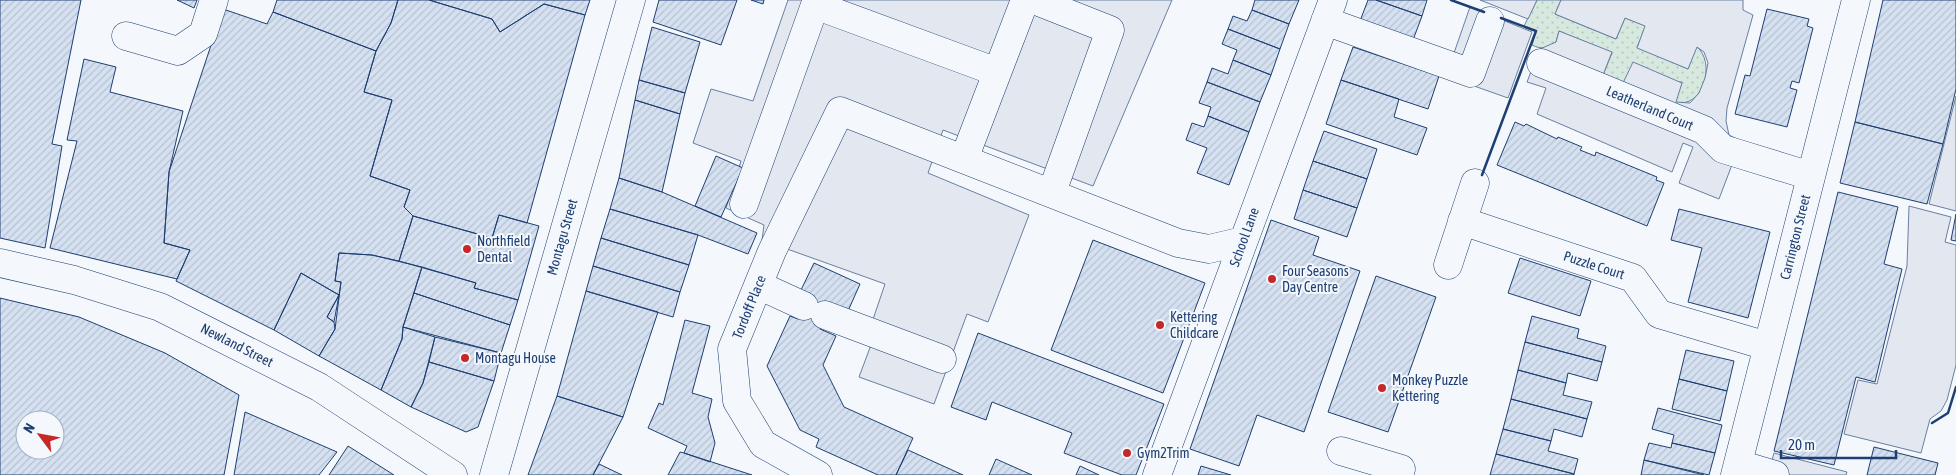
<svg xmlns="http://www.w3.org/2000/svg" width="1956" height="475" viewBox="0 0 1956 475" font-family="'Asap Condensed',sans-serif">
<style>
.grass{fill:url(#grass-dots);stroke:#687fa3}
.parking{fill:#e3e8f0;stroke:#687fa3}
.building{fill:url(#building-hatch);stroke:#1d3f73;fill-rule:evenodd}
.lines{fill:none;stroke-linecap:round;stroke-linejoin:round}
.minor-casing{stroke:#1d3f73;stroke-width:29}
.major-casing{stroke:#1d3f73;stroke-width:29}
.minor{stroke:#f4f7fb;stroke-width:28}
.major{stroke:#f4f7fb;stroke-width:28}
.wall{stroke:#1d3f73;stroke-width:2.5}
.poi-dot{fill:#c62828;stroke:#f4f7fb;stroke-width:2}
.labels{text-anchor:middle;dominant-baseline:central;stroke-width:4;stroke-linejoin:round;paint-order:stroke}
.street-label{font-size:14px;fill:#1d3f73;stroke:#f4f7fb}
.poi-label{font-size:14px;fill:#1d3f73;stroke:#f4f7fb;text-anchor:start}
</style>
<defs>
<pattern id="grass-dots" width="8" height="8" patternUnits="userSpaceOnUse" patternTransform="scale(1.25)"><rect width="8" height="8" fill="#d7e8df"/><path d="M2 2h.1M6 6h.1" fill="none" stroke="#b8c8c3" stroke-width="1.8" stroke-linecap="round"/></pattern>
<pattern id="building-hatch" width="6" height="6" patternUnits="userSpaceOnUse" patternTransform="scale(1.25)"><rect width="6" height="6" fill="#d5e0f0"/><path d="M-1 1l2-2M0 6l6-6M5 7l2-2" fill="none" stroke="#b6c1d1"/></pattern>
</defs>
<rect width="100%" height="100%" fill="#f4f7fb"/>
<!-- grass -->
<path class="grass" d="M1537,0H1561L1555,14L1616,39L1625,18L1646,26L1637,47L1688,69L1696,46C1717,62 1703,110 1675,102L1682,82L1623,84L1603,75L1612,53L1559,31L1556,42C1546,48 1542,50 1532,45L1536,31L1524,26Z"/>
<!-- parking -->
<path class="parking" d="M788,0H1172L1093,186L943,130L928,173L1029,215L988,322L967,314L934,404L859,377L871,345L865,343L885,284L762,240L764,225L726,208L741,161L693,143L711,89L753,101Z
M1480,0H1537L1528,19Z
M1561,0H1743V10L1753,15L1727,108L1726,121L1729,135L1741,141L1719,199L1679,183L1693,147L1683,143L1672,172L1537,114L1546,88L1527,82L1540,49L1556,42L1559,31L1612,52L1603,75L1623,83L1633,62L1682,83L1676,102L1690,103L1699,93L1705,78L1708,63L1704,52L1697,47L1688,69L1637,48L1645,26L1625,18L1616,39L1555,14Z
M1470,7L1532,32L1508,98L1446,76Z
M1956,96V211L1929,204Z
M1909,206L1951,217L1945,242L1956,245V365L1947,400L1941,411L1930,419L1921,453L1844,434L1858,380L1877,384L1907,266Z
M1774,453L1847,472L1846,475H1768Z"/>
<!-- building -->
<path class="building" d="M0,0H81L52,144L62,146L45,248L0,238Z
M177,0H197L194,8Z
M277,0H398L391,23L376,51L273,12Z
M398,0H429L492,19L500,32L544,4L585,15L527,223L499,215L492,238L413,216L404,207L410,190L370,176L392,100L364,92L376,51L391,23Z
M429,0H590L585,15L544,4L500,32L492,19Z
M659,0H737L721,45L653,22Z
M751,0H764L763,4Z
M1255,0H1299L1289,24L1252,10Z
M1368,0H1376L1422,16L1413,40L1360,21Z
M1376,0H1427L1422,16Z
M1883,0H1956V89L1943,144L1855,122Z
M223,9L267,24L273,12L376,51L364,92L392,100L370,176L410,190L404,207L413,216L399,261L372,255L339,253L335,281L341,282L339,295L301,273L274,330L176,281L190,250L164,243L169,172Z
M1767,9L1809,19L1807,26L1813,28L1799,83L1792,81L1790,88L1797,90L1787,127L1735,114L1745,75L1750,76Z
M1252,10L1289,24L1280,49L1228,29L1233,16L1247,21Z
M652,27L700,42L685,93L639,80Z
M1228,29L1280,49L1271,75L1233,60L1237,50L1222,44Z
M1353,47L1439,76L1428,109L1341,80Z
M84,59L116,67L110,92L183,111L169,172L164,243L190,250L177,279L50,248L77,141L67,140Z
M1233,60L1271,75L1260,102L1207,82L1212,68L1228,74Z
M639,80L685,93L680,114L635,100Z
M1341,80L1399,99L1394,117L1427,128L1417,155L1326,124Z
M1207,82L1260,102L1249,132L1208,116L1211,107L1199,103Z
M635,100L680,114L662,192L619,178Z
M1208,116L1249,132L1229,185L1197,173L1207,148L1186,140L1192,123L1204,127Z
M1515,122L1524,126L1526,124L1557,139L1558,137L1582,147L1580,150L1595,156L1596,152L1657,177L1656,180L1664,183L1647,226L1497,165Z
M1855,122L1943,144L1927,204L1840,183Z
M1324,131L1377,149L1367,179L1313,161Z
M716,156L743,168L721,217L695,206Z
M1313,161L1367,179L1357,208L1303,190Z
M619,178L662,192L757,233L748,254L698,235L610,209Z
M1303,190L1357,208L1347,237L1294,219Z
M1838,192L1898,207L1884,264L1902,269L1875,382L1856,377L1834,465L1774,451Z
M610,209L698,235L689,265L601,238Z
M1679,209L1770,232L1748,318L1688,302L1702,248L1671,240Z
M1956,214V241L1951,240Z
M499,215L539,226L518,300L474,288L476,283L399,261L413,216L492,238Z
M1271,220L1319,237L1313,255L1360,271L1304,432L1257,415L1239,466L1190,449Z
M601,238L689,265L680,292L593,266Z
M1093,240L1205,283L1163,393L1051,350Z
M339,253L372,255L422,267L403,327L402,339L381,390L319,356L335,329L341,282L335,281Z
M1520,258L1591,281L1580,316L1508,293Z
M814,263L860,284L848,311L825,315L820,329L836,336L823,365L844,407L913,438L896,475H878L816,447L819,439L800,430L767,366L790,316L798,319L804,306L809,294L801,290Z
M593,266L680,292L673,317L586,291Z
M422,267L476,283L474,288L518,300L510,325L414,293Z
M301,273L339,295L327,317L334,322L335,329L319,356L274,330Z
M1376,276L1436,297L1388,432L1328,412Z
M586,291L658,312L623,417L557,396Z
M414,293L510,325L501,353L403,327Z
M339,295L334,322L327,317Z
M0,298L79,317L165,353L239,395L224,475H0ZM25,420H55V450H25Z
M1532,316L1579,329L1577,338L1606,346L1602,362L1525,342Z
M685,320L710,326L692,393L712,399L708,417L715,443L710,462L684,453L687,446L648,428L659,403L663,405Z
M403,327L435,337L423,383L411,407L381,390L402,339Z
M978,333L1164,404L1136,475H1122L1064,453L1072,433L992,402L986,420L951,407Z
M435,337L501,353L494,381L429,362Z
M1525,342L1602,362L1597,381L1568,373L1566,383L1518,370Z
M1686,350L1734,361L1727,391L1679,379Z
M429,362L494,381L478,427L466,432L411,407L423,383Z
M1518,370L1566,383L1563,395L1592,402L1587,419L1511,399Z
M1679,379L1727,391L1720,421L1672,409Z
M557,396L623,417L593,475H528Z
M1511,399L1587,419L1582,437L1554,429L1551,441L1503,429Z
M1658,408L1722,425L1715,453L1672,443L1674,435L1652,429Z
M245,412L337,452L319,475H234Z
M1503,429L1551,441L1548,451L1578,459L1574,474L1496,454Z
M1649,443L1671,448L1672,443L1715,453L1709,475L1644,460Z
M348,446L394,475H329Z
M1874,447L1938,463L1935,475H1867Z
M908,450L963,475H896Z
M680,452L684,453L752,475H668Z
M1496,454L1574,474V475H1490Z
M996,459L1032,475H989Z
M1644,460L1704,475H1641Z
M599,464L622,475H593Z
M1080,466L1099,475H1076Z
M1201,466L1231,475H1198Z"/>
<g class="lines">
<!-- minor casing -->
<g class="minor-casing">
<path id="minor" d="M1034,0L1110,30L1052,192
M1325,21L1471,73L1490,21
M126,36L178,51L203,34L214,0
M1541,63L1704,130L1723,149L1811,176
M964,159L1025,0
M744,204L815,5L997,72
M1462,221L1633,278L1659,314L1767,346
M1448,265L1475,183
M758,285L804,306
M825,315L942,359
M1341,451L1401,469L1399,475
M1738,464L1775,475
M818,475L763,444L737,401L732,349L772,251L840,111L1178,243L1209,249L1243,241
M1157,475L1333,0
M1735,475L1856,0"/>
</g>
<!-- major casing -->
<g class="major-casing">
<path id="major" d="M0,263L74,280L160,307L319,387L453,475
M494,475L631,0"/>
</g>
<!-- minor -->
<use href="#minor" class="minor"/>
<!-- major -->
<use href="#major" class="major"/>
<!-- wall -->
<path class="wall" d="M1451,0L1484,12
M1482,175L1536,31L1501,18
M1932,423L1948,413L1956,387"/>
</g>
<!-- markers -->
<g class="poi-dot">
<circle cx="467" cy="249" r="5"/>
<circle cx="1272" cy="279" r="5"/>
<circle cx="1160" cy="325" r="5"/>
<circle cx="465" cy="358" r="5"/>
<circle cx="1382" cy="388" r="5"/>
<circle cx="1127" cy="453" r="5"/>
</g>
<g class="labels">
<!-- street labels -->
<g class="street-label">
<text transform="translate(1650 108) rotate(23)">Leatherland Court</text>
<text transform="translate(562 237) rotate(-74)">Montagu Street</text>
<text transform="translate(1244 237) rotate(-70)">School Lane</text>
<text transform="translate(1795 237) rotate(-76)">Carrington Street</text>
<text transform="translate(1594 265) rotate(18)">Puzzle Court</text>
<text transform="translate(749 307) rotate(-68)">Tordoff Place</text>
<text transform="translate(237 345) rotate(27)">Newland Street</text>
</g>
<!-- poi labels -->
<g class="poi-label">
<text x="477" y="241">Northfield<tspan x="477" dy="16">Dental</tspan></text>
<text x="1282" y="271">Four Seasons<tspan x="1282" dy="16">Day Centre</tspan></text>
<text x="1170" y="317">Kettering<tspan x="1170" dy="16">Childcare</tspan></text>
<text x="475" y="358">Montagu House</text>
<text x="1392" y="380">Monkey Puzzle<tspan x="1392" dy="16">Kettering</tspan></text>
<text x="1137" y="453">Gym2Trim</text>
</g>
</g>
<!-- north arrow -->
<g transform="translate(40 435) rotate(302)"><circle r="24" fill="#f4f7fb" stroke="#9eadc5"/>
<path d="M0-4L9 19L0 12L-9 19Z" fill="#c62828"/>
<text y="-8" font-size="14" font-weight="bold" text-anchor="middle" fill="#1d3f73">N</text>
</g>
<!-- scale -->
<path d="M1781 450v8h115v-8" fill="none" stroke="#1d3f73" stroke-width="2.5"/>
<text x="1788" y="450" font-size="15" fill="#1d3f73" stroke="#f4f7fb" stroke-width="4" paint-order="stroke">20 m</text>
</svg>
